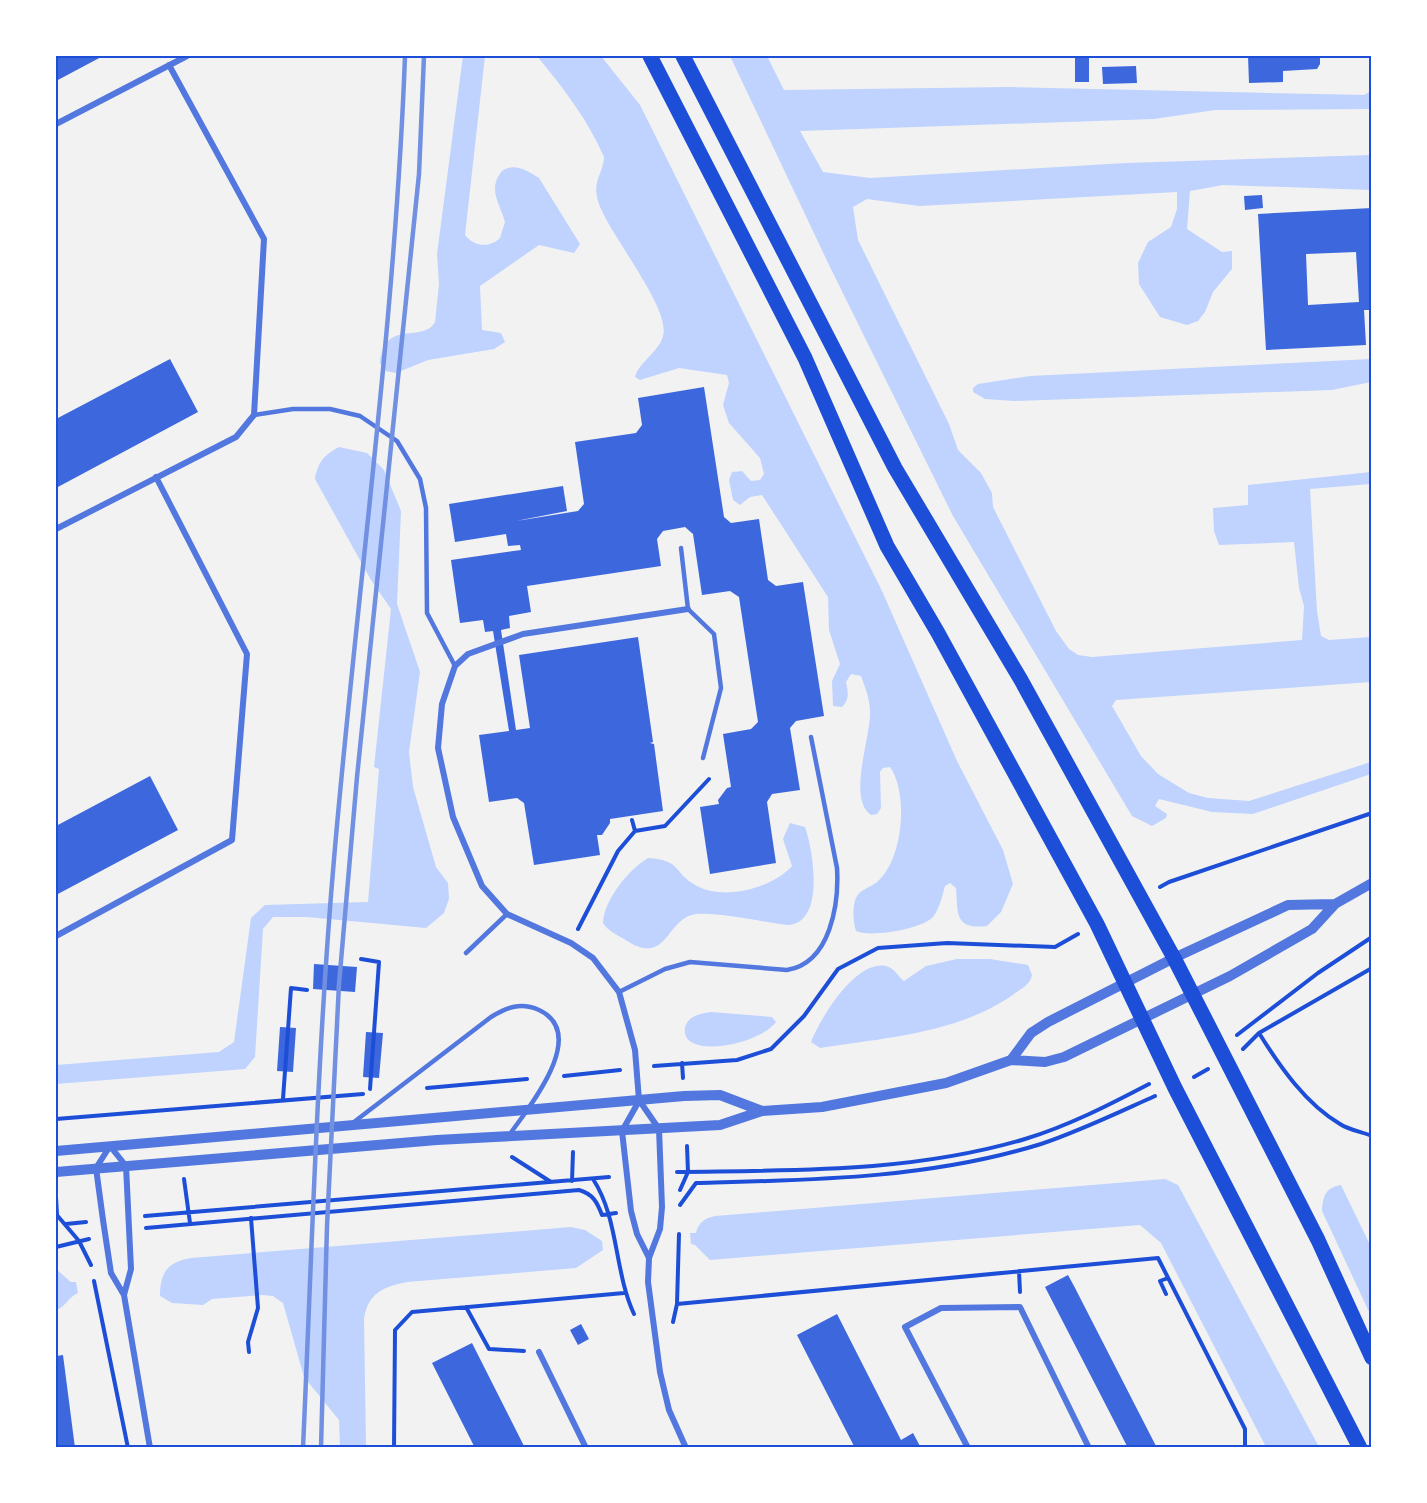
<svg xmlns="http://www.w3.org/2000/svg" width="1427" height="1503" viewBox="0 0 1427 1503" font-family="'Roboto Condensed',sans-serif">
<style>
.water{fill:#bfd3fe}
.building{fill:#3d67dc;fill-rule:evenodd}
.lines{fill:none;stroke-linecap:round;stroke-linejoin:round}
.path{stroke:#1d4ed8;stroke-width:4}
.service{stroke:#5277de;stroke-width:4.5}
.minor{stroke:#5277de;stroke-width:6}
.tertiary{stroke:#5277de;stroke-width:10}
.primary{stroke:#1d4ed8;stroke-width:15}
.rail{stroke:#7290e2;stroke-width:4.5}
.neatline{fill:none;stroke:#1d4ed8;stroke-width:2}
</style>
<rect width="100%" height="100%" fill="#f2f2f2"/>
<!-- water -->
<path class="water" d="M463,56H485L465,235C474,247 490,248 500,238L505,222C500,203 487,190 502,171C514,162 528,171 539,178L580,244L574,253L539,245L480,286L482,330L501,333L505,342L494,349L428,360L396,373L386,371L380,363C384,318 423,344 435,322L439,284L437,254Z
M537,56H601L640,105L882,591L957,761L1003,850L1013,884L1001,912L987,926C954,930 958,913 956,888L950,883L945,886C942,896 940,908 933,917C922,929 869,938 856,931C853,922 852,907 856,898C860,889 870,888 877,882C903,860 909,794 890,767L883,768L880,772L881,808L877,814L871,815C847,799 871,737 870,712C870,699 865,687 861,676L851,674L846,682C848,692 850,699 842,707L833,706L832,681L840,664L829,630L828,597L762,495L750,497L740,505L733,500L729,480L732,472L742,471L751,481L760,480L764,474L760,458L729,423L723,405L729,383L727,375L679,368L640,380L635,377C639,362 659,352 663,336C671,307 608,234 598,201C592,180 603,175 604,157C587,118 563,88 537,56Z
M730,56H767L784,90L1009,87L1364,95L1371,91V109L1215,110L1154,119L800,131L823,172L870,178L1126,163L1371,155V190L1223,185L1190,191L1187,229L1222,252L1232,251V269L1213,292L1205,312L1198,321L1187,325L1160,317L1139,284L1138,263L1148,242L1171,227L1177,209V192L919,206L867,199L853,207L858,240L949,424L958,450L981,473L992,493L993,507L1056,631L1069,649L1078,655L1092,657L1302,640L1304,606L1299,588L1294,542L1219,545L1214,531L1213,508L1248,505V485L1371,472V484L1310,489L1317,611L1321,636L1329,640L1371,637V682L1116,700L1112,706L1141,756L1158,774L1189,793L1208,798L1249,801L1371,762V774L1253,814L1212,812L1159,799L1155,806L1167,814L1166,818L1152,826L1132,816L953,516L830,267Z
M1371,359V382L1332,390L1014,401L985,399L973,392V388L978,384L1030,376Z
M339,447L367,453L384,470L401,511L397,604L420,672L409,752L413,787L436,867L448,883L449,899L444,913L426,928L307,917H273L263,929L255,1057L245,1069L56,1084V1065L219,1052L234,1042L251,918L265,905L368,902L379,769L374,767L391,609L371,580L315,479C318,462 324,455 339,447Z
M790,823L805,827C813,850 826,924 787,925C763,922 719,912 696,914C665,918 668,969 624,939C617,935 607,930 603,923C604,900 628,870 648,858C682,860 673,873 697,886C725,901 772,888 792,866L783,839Z
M957,959H990L1028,965L1032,975C1030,985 1022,988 1014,994C960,1033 884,1038 820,1048L811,1042C820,1019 855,960 886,966C895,968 897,976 904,981L926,966Z
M711,1012L772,1017L776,1022C763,1040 713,1053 693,1043C682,1038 682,1023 693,1017C698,1014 705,1013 711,1012Z
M1165,1179L1178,1185L1319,1447H1266L1161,1243L1140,1225L710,1260L695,1245L691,1244L690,1233H696C698,1223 705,1218 715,1216Z
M1341,1185L1371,1247V1316L1322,1211C1323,1196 1325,1188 1341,1185Z
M571,1227L585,1230L602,1241L603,1250L576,1268L407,1282C383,1287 368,1293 364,1319L366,1447H340L339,1420L304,1377L283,1303L273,1296L262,1295L212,1299L203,1305L172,1303L160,1296C160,1272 168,1262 191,1258Z
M56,1269L71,1282H76L78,1293C68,1297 66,1307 56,1310Z"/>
<!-- building -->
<path class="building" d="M56,56H103L56,81Z
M1075,56L1089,57V82H1075Z
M1248,56H1320V64L1317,69L1283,71V82L1249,83Z
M1136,66L1137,83L1103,84L1102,67Z
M1262,195L1263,208L1245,210L1244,196Z
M1372,208V310H1364L1366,345L1266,350L1258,214ZM1356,252L1359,302L1308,305L1306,254Z
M170,359L198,412L56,488V419Z
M704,387L724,517L731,523L759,519L768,580L776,586L803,582L824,716L796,721L790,728L800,790L772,794L767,802L776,863L710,874L700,807L719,804L718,800L727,788L731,787L723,734L751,729L758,722L739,597L730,591L702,595L693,534L685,527L663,531L657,539L661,566L527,586L531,612L509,616L510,628L501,630L516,730L530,728L519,655L638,637L653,742L650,743L654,744L663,811L610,819V823L602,835H597L600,855L534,865L524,803L517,798L489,802L479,735L509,731L493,631L485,632L483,620L460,623L451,560L521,550L520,545L508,546L506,534L455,542L449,504L563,486L567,511L516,521L578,511L584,504L575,442L636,433L642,425L638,398Z
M150,776L178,830L56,895V826Z
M314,964L357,967L355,992L313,989Z
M280,1027L296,1028L293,1072L277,1071Z
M366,1032L383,1033L379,1078L363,1077Z
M1068,1275L1074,1286L1157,1448H1128L1045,1287Z
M837,1314L901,1440L913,1433L921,1448H855L797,1335Z
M581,1324L589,1339L578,1345L570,1330Z
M472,1343L525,1448H475L432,1363Z
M63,1355L75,1448H56V1356Z"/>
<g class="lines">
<!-- path -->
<path class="path" d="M635,831L665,826L709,779
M1160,887L1169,882L1372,813
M578,929L618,851L635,831L632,820
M361,959L379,962L370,1089
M1259,1033C1280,1067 1306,1104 1340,1124C1349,1130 1362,1132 1372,1136
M1237,1035L1318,973L1372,937
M1243,1049L1259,1033L1372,968
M682,1063L683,1078
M654,1066L737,1060L771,1049L804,1016L838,969L878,948L947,943L1055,947L1078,934
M564,1076L620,1070
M1194,1077L1208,1069
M427,1088L527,1079
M283,1099L291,988L307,990
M56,1119L363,1094
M512,1157L551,1182
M677,1172C794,1170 911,1173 1025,1139C1068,1126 1109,1105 1149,1084
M184,1179L190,1223
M593,1179C619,1219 614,1271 634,1314
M572,1181L573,1152
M680,1190L688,1172L687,1146
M56,1197L57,1215
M680,1205L696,1183C812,1180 928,1179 1041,1144C1080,1131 1117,1113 1155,1096
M56,1214L79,1241L91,1265
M145,1216L609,1177
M66,1224L86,1222
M146,1228L579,1190C593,1194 597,1202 602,1215L616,1213
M56,1247L89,1239
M1019,1271L1020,1292
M94,1281L128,1448
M1166,1294L1160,1281L1168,1278
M677,1304L1158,1258L1245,1429V1448
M466,1307L489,1349L524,1351
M673,1322L677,1304L679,1234
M249,1352L248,1342L258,1308L251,1218
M394,1448L395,1330L412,1312L624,1293"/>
<!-- service -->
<path class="service" d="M254,415L293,409H330L360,416L397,441L420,479L426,508L427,613L455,666
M681,548L688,609L714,634L721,688L703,758
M466,953L507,914
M619,992L665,969L690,962L787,970C831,963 839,903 837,868L811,737
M354,1122L491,1017C507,1007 521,1002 539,1010C590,1034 528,1108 510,1134"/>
<!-- minor -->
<path class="minor" d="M56,124L187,56
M56,529L236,437L254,415L264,239L169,65
M56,936L232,840L247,654L156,477
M639,1101L622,1131L631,1211L637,1234L649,1258
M124,1295L131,1269L126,1166L110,1146L96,1168L103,1220L111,1273L124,1295L150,1448
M539,1352L586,1448
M686,1448L669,1410L660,1372L648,1282L649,1258L660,1229L662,1207L659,1129L639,1100L635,1050L619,992L593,958L571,943L507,914L482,886L453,817L438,748L442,704L455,666L468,654L523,634L688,609
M968,1448L905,1327L941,1308L1020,1307L1089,1448"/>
<!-- tertiary -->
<path class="tertiary" d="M1011,1060L1031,1033L1048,1022L1174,958L1288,905L1335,904
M56,1151L684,1096L720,1095L762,1111
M56,1172L437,1140L720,1125L762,1111L822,1107L946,1083L1011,1060L1045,1062L1064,1057L1230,976L1312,929L1335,904L1372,883"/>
<!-- primary -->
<path class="primary" d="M650,56L805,358L887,546L938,633L1097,924L1175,1088L1360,1448
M683,56L895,468L1021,680L1174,958L1318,1240L1372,1358"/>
<!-- rail -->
<path class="rail" d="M303,1448C312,1251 317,1055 334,859C357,591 395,324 405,56
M321,1448L327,1226L339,984L357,777L419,174L424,56"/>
</g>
<!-- border -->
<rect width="1427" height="1503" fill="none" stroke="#ffffff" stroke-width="114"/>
<rect x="57" y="57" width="1313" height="1389" class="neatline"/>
</svg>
